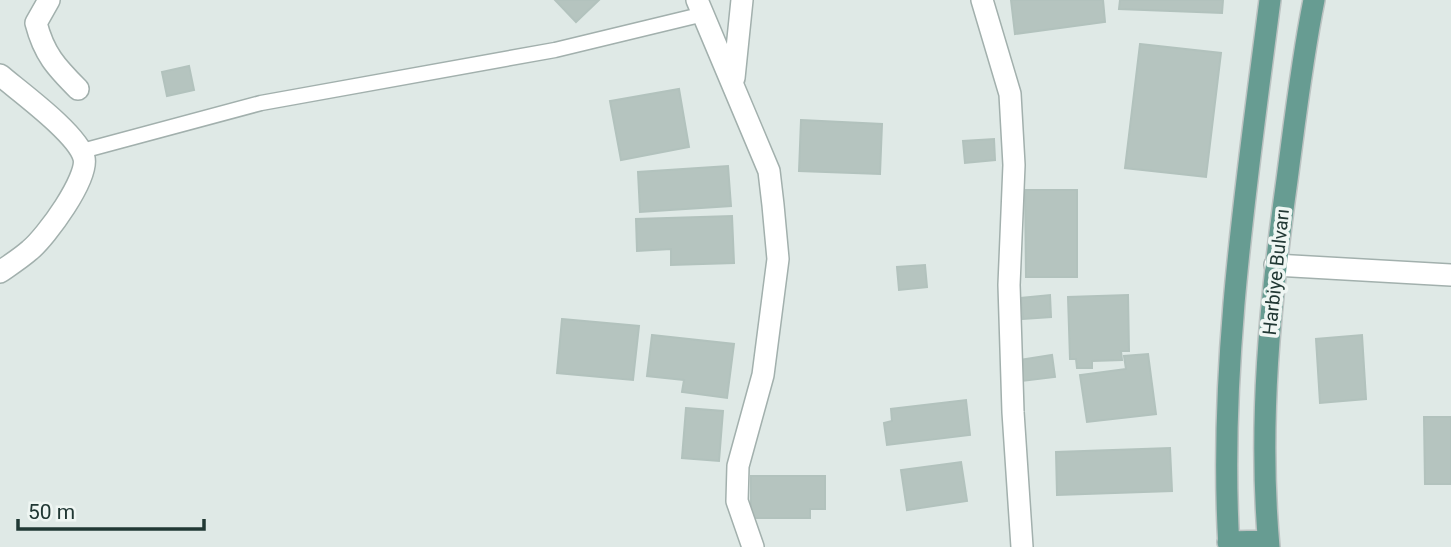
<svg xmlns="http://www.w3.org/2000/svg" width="1451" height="547" viewBox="0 0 1451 547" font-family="Roboto,sans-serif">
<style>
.building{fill:#b5c4bf;stroke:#b2c2bd;stroke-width:2}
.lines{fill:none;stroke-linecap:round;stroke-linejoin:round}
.service-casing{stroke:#a2b0ad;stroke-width:17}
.minor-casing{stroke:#a2b0ad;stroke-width:24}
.primary-casing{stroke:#bcc3c2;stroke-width:24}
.service{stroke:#fff;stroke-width:14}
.minor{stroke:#fff;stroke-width:21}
.primary{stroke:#679c92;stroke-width:21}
.labels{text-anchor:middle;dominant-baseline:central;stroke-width:7;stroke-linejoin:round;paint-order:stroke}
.street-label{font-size:19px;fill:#213834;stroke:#eff6f3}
</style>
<rect width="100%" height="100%" fill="#dfe9e6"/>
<!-- building -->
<path class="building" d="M555,0H599L576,22Z
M1011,0H1103L1105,22L1015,34Z
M1120,0H1223L1222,13L1119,9Z
M1140,44L1221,53L1206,177L1125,168Z
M189,66L194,90L167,96L162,72Z
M679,89L689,147L621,160L610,101Z
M801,120L882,124L880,174L799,171Z
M994,139L995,160L965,163L963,141Z
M728,166L731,206L640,212L638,172Z
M1025,190H1077V277H1026Z
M732,216L734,263L671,265V249L637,251L636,219Z
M925,265L927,287L899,290L897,267Z
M1050,295L1051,317L1023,319L1021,298Z
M1128,295L1129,351H1121L1122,360L1092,361V368H1077L1076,359H1070L1068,297Z
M562,319L639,326L633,380L557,373Z
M652,335L734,344L727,398L682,392L684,380L647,376Z
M1362,335L1366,399L1320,403L1316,339Z
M1148,354L1156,414L1087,422L1080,375L1126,369L1124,356Z
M1052,355L1055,377L1022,381L1019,360Z
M966,400L970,435L887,445L884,423L892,421L891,409Z
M686,408L723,411L719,461L682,458Z
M1424,417H1451V484H1425Z
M1170,448L1172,491L1057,495L1056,452Z
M961,462L967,501L907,510L901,470Z
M751,476H825V509H810V518H751Z"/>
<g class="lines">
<!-- service casing -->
<g class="service-casing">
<path id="service" d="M82,151L261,103L555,50L704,14"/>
</g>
<!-- minor casing -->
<g class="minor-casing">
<path id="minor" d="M49,0L36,23C44,54 56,67 78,89
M697,0L769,171L773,205L778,259L763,375L738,466L737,501L753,547
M982,0L1010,94L1014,165L1009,285L1013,412L1022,547
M0,75C20,92 78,134 84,158C89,178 46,237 30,250C21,258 10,265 0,272
M734,78L742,0
M1275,265L1451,275"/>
</g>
<!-- primary casing -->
<g class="primary-casing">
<path id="primary" d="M1228,542L1268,541
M1229,547C1218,366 1247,180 1270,0
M1269,547C1258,424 1270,302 1287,180C1295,120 1302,59 1314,0"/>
</g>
<!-- service -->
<use href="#service" class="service"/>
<!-- minor -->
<use href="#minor" class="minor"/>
<!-- primary -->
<use href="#primary" class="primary"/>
</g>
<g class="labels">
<!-- street labels -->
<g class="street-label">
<text transform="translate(1276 272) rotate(-84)">Harbiye Bulvarı</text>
</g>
</g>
<!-- scale -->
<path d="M18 519v10h186v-10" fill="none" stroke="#213834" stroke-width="3.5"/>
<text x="28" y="519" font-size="21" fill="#213834" stroke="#eff6f3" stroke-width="5" paint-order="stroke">50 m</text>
</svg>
